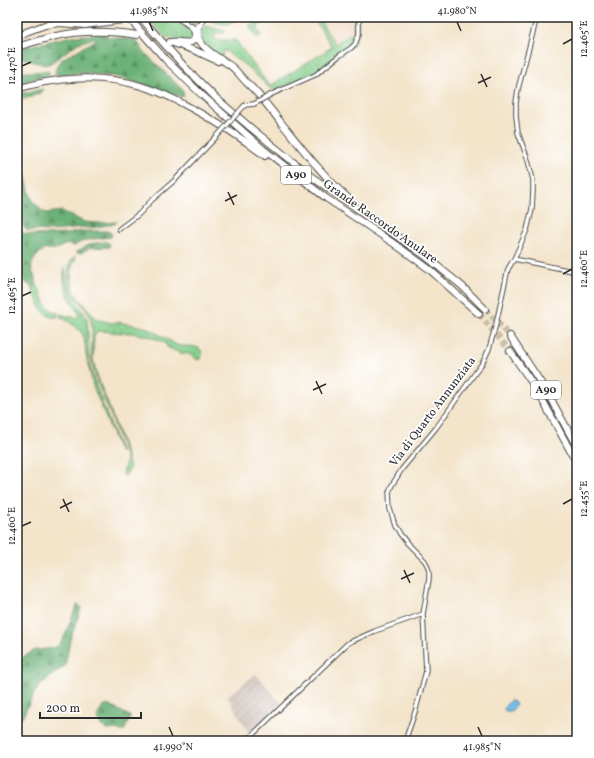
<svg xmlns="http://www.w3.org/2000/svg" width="594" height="758" viewBox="0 0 594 758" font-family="Vollkorn,serif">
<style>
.built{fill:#f0d5bc}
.industrial{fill:url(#industrial-furrows)}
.grass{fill:url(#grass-dots);stroke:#587c5b}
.forest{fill:url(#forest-firs);stroke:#4c6e51}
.water{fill:#71beeb;stroke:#4e748b}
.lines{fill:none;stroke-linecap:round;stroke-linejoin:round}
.trunk-tunnel{stroke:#cbbfaa;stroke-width:6;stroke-dasharray:6 3;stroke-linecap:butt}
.motorway-tunnel{stroke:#cbbfaa;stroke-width:6;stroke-dasharray:6 3;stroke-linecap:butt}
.minor-casing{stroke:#494743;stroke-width:5.5}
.trunk-casing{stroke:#494743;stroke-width:8}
.motorway-casing{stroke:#494743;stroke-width:8}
.minor{stroke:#fff;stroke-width:3.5}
.trunk{stroke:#fff;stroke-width:6}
.motorway{stroke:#fff;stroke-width:6}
.minor-bridge-casing{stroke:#494743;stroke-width:5.5;stroke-linecap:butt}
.minor-bridge{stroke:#fff;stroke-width:3.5}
.ticks{fill:none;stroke:#2b2b2b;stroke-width:1.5}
.labels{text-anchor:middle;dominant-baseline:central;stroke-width:3.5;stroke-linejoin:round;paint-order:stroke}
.shield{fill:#fff;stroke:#6b6b6b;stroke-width:1}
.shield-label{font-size:11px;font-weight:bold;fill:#2b2b2b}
.street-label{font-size:12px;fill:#2b2b2b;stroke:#fff}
.neatline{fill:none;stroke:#2b2b2b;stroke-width:1.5}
.ticks-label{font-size:10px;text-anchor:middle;fill:#2b2b2b}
</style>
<defs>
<pattern id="industrial-furrows" width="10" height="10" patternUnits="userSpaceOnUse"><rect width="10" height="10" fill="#cec1b9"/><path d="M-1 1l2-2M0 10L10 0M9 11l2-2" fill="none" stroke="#b1a69f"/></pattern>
<pattern id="grass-dots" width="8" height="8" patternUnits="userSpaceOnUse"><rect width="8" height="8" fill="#85ce8b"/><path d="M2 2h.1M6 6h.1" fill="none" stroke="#73b178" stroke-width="1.8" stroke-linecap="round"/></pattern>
<pattern id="forest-firs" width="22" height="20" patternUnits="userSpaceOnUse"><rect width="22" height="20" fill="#6cb177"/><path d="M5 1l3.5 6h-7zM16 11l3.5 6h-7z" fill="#599062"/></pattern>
</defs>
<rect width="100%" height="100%" fill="#fff"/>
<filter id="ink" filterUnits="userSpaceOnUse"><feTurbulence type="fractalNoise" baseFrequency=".025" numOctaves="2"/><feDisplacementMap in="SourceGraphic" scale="8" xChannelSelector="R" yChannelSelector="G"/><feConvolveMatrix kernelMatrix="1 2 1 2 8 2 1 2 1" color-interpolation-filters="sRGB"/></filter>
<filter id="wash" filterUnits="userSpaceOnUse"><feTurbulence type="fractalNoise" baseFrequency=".012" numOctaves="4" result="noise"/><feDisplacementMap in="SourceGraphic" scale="16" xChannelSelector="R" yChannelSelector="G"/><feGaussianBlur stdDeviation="0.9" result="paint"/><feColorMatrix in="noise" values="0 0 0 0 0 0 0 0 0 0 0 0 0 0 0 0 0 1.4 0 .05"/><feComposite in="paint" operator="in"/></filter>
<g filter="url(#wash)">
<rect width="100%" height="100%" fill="#f3e4ca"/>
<!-- built -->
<path class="built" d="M318,17H353L354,32L335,44Z"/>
<!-- industrial -->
<path class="industrial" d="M256,674L281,703L249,733L227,696Z"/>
<!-- grass -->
<path class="grass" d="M76,17H120C109,21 87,21 76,17Z
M147,17H174L179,20L184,27L190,29L194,37L187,41L166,38Z
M186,17H200V21L197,24H189L186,21Z
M206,17H231L234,21L232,24C224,25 212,23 206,17Z
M264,17H272L258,26V30L262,35L257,38L249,26Z
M313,17H318L335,44L354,32L353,17H358V33L353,45L314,74L278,89L272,90L246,66L224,50L222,57L209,49L202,41L200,30L202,28L205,26L225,31L224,33H215V40H234L236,41L268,84L270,86L332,47Z
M75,256L76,258L72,267L71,278L74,291L79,299L95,317L100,320L111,323L117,322L140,326L148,328L177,345C186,348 206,342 201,358L198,360L189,354L180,353L167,347L164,342L148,336L132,333H123L99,331L96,332L94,337L93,360L98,379L108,404L127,457L130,467L126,475L124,476L123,474L126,461L125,456C121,443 116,431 112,418C105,400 96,382 92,363C90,349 94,335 91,321C89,309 78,303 72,293C67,283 66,263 75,256Z
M64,267L65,269L67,283L70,293L83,312L87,319L88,330L89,363L96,386L118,445L121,451L120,453L93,386L86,355L84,337L80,331L71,323L60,317V314L76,318L78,316L79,314L67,294L64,281Z
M36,282L47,307L53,311L58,313L57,317C51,319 46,314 42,310L31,287H35Z"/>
<!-- forest -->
<path class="forest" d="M100,34L105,35L109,37L136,40L142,48L143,51L182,89L184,95L183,97L180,96L118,77L82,73L57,75L55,72L57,65L62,59L96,40L94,38L78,43L51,63L45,65L22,58L19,54V50L21,48L72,36Z
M17,69L27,72L48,71L50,74L48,76L33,79L17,84Z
M43,89L42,92L31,97L17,101V94Z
M17,155L22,162L30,194L33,201L42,211L47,213L62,211L84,222L98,223L117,222L114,224L91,228L78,227L72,229L53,231L26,230L24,228L21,216L17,208Z
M17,231L27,234L47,235L67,234L81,231H109L112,235L111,237C97,239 86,238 74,246C65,242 63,247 56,249C53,250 49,249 46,249C42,250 39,254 36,257C25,270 39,275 35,287H31L17,274Z
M106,242L109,243L110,245L109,247L89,248L81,253H76C89,244 90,243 106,242Z
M78,604L81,608L70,641L65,666C57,672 44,680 38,688C30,699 27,713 17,723V661C22,658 28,654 33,651C41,648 53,651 60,644C67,635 71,615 78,604Z
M108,705L130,716V718L124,731H121L116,729L107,730L104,728L97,719C98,713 102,706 108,705Z"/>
<!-- water -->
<path class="water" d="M510,700L514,702L516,705L511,711H505L504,708Z"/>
</g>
<g filter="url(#ink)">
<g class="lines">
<!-- trunk-tunnel -->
<path class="trunk-tunnel" d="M142,36L168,42"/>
<!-- motorway-tunnel -->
<path class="motorway-tunnel" d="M485,309L510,336
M479,314L510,351"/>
<!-- minor casing -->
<g class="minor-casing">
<path id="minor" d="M184,17C183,23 187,26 193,27
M199,26L203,21L202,17
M272,94L315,75L339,56L351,48L355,44L359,34V17
M244,106L245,105L254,104
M119,229L139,214L152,200L176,179L219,134
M514,259L577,272
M246,741L348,643L375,631L423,614
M405,741L416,709L426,671L423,614L429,579V571L427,565L425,561L407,543L400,534L395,525L390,509L389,492L392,485L402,469L436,428L483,362L489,349L496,324L508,269L514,259L527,230L532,209L533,191V180L530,168L527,157L518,133L516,116V103L518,89L537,17"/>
</g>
<!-- trunk casing -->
<g class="trunk-casing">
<path id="trunk" d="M178,17L184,21
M17,38L26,32L45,25L59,23L85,25L123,20
M170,42C173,42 176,41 180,42C186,42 195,45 195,35C195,31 194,29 191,27
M17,47C30,43 43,39 56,36C83,30 110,31 137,35"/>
</g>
<!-- motorway casing -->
<g class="motorway-casing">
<path id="motorway" d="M70,17L79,21L97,22
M128,17L166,60L202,95L263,149L326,198L396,245L429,269L479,314
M140,17L184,66L216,98L251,128L312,177L424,255L462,286L485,309
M199,26C191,46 220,57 232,67C238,72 242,78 247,83C259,94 269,107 279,120C301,147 322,175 348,198
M170,42L196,51L218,61
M17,89C56,77 101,74 141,86C158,91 175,99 191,108C217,122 242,138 265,156
M510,336L547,392L577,447
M510,351L537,390L577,463"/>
</g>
<!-- minor -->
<use href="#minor" class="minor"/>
<!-- trunk -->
<use href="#trunk" class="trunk"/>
<!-- motorway -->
<use href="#motorway" class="motorway"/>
<!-- minor-bridge casing -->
<g class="minor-bridge-casing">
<path id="minor-bridge" d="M254,104L272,94
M219,134L244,106"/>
</g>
<!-- minor-bridge -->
<use href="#minor-bridge" class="minor-bridge"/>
</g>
</g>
<!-- ticks -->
<path class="ticks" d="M149,22L153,31M457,22L461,31M563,44L572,39M22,66L31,62M481,74L487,87M478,83L491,77M228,192L234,205M225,201L237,195M563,274L572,269M22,296L31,292M316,381L322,394M313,390L326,384M63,499L69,512M563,504L572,499M60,508L72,502M22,526L31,522M404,570L410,583M401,579L414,573M169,727L173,736M478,727L482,736"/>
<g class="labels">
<!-- shield labels -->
<g class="shield">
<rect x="281" y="166" width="30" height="18" rx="3"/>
<rect x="531" y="381" width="30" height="18" rx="3"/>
</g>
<g class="shield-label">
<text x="296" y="175">A90</text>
<text x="546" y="390">A90</text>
</g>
<!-- street labels -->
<g class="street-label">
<text transform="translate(380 222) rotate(35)">Grande Raccordo Anulare</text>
<text transform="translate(433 412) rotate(-53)">Via di Quarto Annunziata</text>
</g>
</g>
<!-- margin -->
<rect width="594" height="758" fill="none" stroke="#fff" stroke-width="44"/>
<!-- scale -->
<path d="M40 712v6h101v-6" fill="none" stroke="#2b2b2b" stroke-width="2"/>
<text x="46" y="712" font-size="12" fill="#2b2b2b" stroke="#ffffff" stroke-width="3" paint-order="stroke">200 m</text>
<rect x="22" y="22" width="550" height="714" class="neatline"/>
<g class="ticks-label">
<text x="149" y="14">41.985°N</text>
<text x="457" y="14">41.980°N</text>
<text transform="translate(583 39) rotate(-90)" y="4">12.465°E</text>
<text transform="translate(11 66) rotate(-90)" y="4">12.470°E</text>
<text transform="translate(583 269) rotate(-90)" y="4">12.460°E</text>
<text transform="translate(11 296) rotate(-90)" y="4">12.465°E</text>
<text transform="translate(583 499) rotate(-90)" y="4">12.455°E</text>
<text transform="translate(11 526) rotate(-90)" y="4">12.460°E</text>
<text x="173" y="750">41.990°N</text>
<text x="482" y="750">41.985°N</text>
</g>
</svg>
